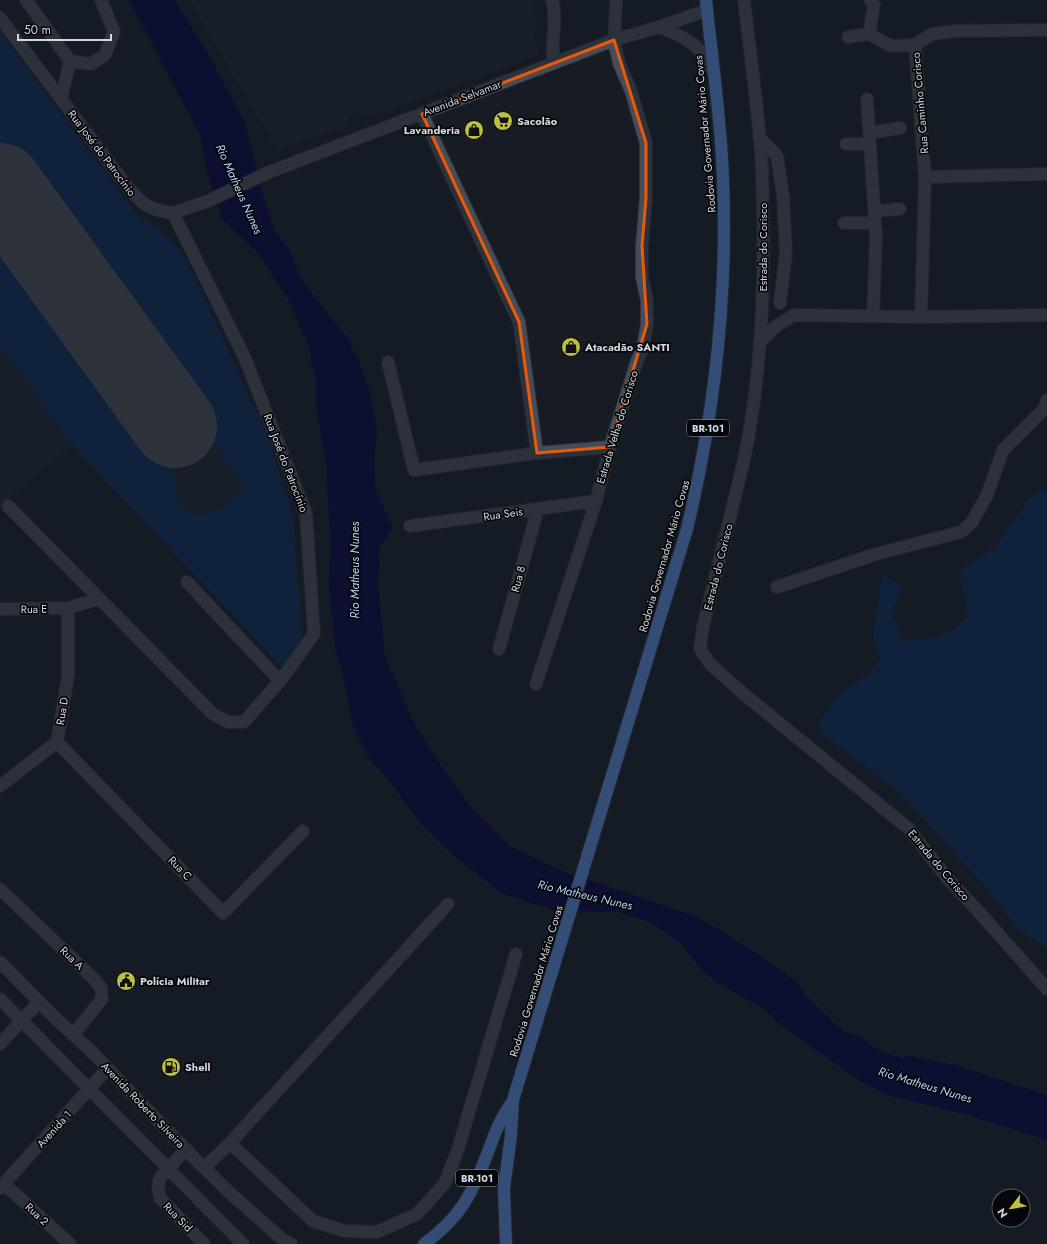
<svg xmlns="http://www.w3.org/2000/svg" width="1047" height="1244" viewBox="0 0 1047 1244" font-family="Jost,sans-serif">
<style>
.built{fill:#1c2431}
.green{fill:#0b2959}
.water{fill:#00003e}
.lines{fill:none;stroke-linecap:round;stroke-linejoin:round}
.runway{stroke:#4c5058;stroke-width:84}
.minor-casing{stroke:#31343b;stroke-width:14}
.highway-casing{stroke:#31343b;stroke-width:14}
.minor{stroke:#474d57;stroke-width:12}
.highway{stroke:#5789d9;stroke-width:12}
.marked{fill:none;stroke:#e8590c;stroke-width:3;stroke-linejoin:round}
.labels{text-anchor:middle;dominant-baseline:central;stroke-width:3.5;stroke-linejoin:round;paint-order:stroke}
.shield{fill:#050609;stroke:#96989d;stroke-width:1}
.shield-label{font-size:10px;font-weight:bold;fill:#d4d7dd}
.street-label{font-size:11px;fill:#d4d7dd;stroke:#050609}
.poi-label{font-size:11px;font-weight:bold;fill:#d4d7dd;stroke:#050609;text-anchor:start}
.water-label{font-size:12px;font-style:italic;fill:#b7cff4;stroke:#050609}
</style>
<rect width="100%" height="100%" fill="#161b24"/>
<!-- built -->
<path class="built" d="M190,0H533L537,56L374,116L354,113L345,127L277,149L201,21Z
M0,32L137,215L157,227L180,250L195,278L268,437L293,515L302,639L283,668L72,445L0,506Z"/>
<!-- green -->
<path class="green" d="M0,32L137,215L157,227L180,250L195,278L268,437L293,515L302,639L283,668L72,445L0,345V221L174,461C174,479 172,506 192,514C198,516 207,514 213,512C225,506 236,496 246,488L0,149Z
M1047,487V948L1018,930L989,891L900,793L820,732L821,718L837,697L868,674L880,659L873,637L882,576L903,586L892,613L904,641L933,638L952,631L968,616L959,571L994,548L1030,498Z"/>
<!-- water -->
<path class="water" d="M129,0H175L211,59L245,123L262,191L274,229L290,251L300,277L330,317L347,337L358,359L369,389L377,428L374,459L375,488L393,528L380,547L378,584L385,656L414,723L435,757L473,810L510,846L559,870L698,917L765,959L797,982L807,997L843,1031L861,1037L874,1047L889,1054L901,1058L909,1056L955,1065L1047,1095V1140L968,1115L890,1096L863,1083L782,1026L760,1006L742,997L715,981L702,970L679,942L650,922L618,912L553,910L503,894L454,856L422,825L384,774L369,759L352,724L342,669L335,650L329,583L331,544L326,465L316,404V381L311,362L309,347L289,301L258,253L222,219L206,169L201,137Z"/>
<g class="lines">
<!-- runway -->
<path class="runway" d="M0,185L175,426"/>
<!-- minor casing -->
<g class="minor-casing">
<path id="minor" d="M26,0L70,61L91,64L105,55L114,32L101,0
M552,0C558,21 550,42 554,63
M744,0C750,51 757,102 761,153C763,172 762,192 763,211C765,295 761,378 744,460L703,627L700,648L703,654L711,665L745,695L909,829L947,878L979,912L1047,989
M0,18L126,185C142,204 148,210 173,213L244,356L306,513L314,634L280,681L244,722H228L213,714L8,506
M659,27C687,38 699,43 713,71
M869,34L874,5L870,0
M848,37L869,34L891,46L915,45
M915,45L925,177L921,317
M915,45L932,34L955,31L1047,30
M61,99L70,61
M867,99L876,237L873,316
M422,114L519,322L537,453L610,447
M869,133L900,128
M759,137L777,156L783,195L786,253L780,303
M846,144H870
M925,177L1047,174
M874,211L900,209
M173,213L208,201L267,173L614,40L659,27L707,10
M844,223H875
M761,341L776,326L794,315L921,317L1047,315
M388,362L414,470L537,453
M410,526L596,501
M187,582L280,681
M777,587L876,554L961,532L972,522L987,495L1003,450L1044,409L1047,400
M0,609L68,608L98,599
M499,649L538,509
M536,684L596,501L610,447L637,361L643,348L647,324V301L642,277V246L646,198V143L631,91L619,63L614,40L616,0
M57,742L223,913L303,831
M0,786L57,742L68,676V608
M0,889L94,979L101,988L102,999L73,1035
M0,962L55,1018L90,1050L196,1160L231,1194L282,1239L291,1244
M0,999L243,1244
M0,1044L39,1002
M230,1143L313,1221L344,1231L377,1232L417,1214L445,1183L458,1149L516,954
M186,1149L160,1178C157,1185 158,1191 160,1198L204,1244
M205,1167L230,1143L448,904
M4,1184L70,1244
M0,1188L107,1069"/>
</g>
<!-- highway casing -->
<g class="highway-casing">
<path id="highway" d="M424,1244C439,1233 453,1220 463,1205C478,1182 486,1156 496,1131C500,1121 506,1111 512,1102
M506,1244L504,1189L511,1135L513,1100L687,529C715,412 728,299 723,178C721,119 712,59 706,0"/>
</g>
<!-- minor -->
<use href="#minor" class="minor"/>
<!-- highway -->
<use href="#highway" class="highway"/>
</g>
<!-- marked area -->
<path d="M0 0H1047V1244H0ZM614,40L646,143V198L642,246L647,324L610,447L537,453L519,322L422,114Z" fill="#161b24" fill-opacity=".55" fill-rule="evenodd"/>
<path class="marked" d="M614,40L646,143V198L642,246L647,324L610,447L537,453L519,322L422,114Z"/>
<!-- icons -->
<defs>
<g id="supermarket-disc" transform="scale(1)"><circle r="9.5" fill="#bebf42" stroke="#050609"/><path d="M-6-5.5h2.5l.6 2H6L4.5 2H-2.5L-4.4-4H-6ZM-1.5 3.2a1.3 1.3 0 1 0 .1 0ZM3 3.2a1.3 1.3 0 1 0 .1 0Z" fill="#111"/></g>
<g id="shop-disc" transform="scale(1)"><circle r="9.5" fill="#bebf42" stroke="#050609"/><path d="M-5-2.5h2.3a2.7 3.5 0 0 1 5.4 0H5L5.5 6h-11ZM-1.5-2.5h3a1.5 2.3 0 0 0-3 0Z" fill="#111"/></g>
<g id="civic-disc" transform="scale(1)"><circle r="9.5" fill="#bebf42" stroke="#050609"/><path d="M-.6-6.5H3V-4.5H.6V-3L4-1V1h2V6H-6V1h2V-1L-.6-3ZM-1.2 2.5V6h2.4V2.5Z" fill="#111"/></g>
<g id="fuel-disc" transform="scale(1)"><circle r="9.5" fill="#bebf42" stroke="#050609"/><path d="M-5.5-6h7V0h2V4h1.3V-2.5L3-4.5l.8-.8L6-3V5H2.5V1h-1V6h-7ZM-4.2-4.7v3.2H.2V-4.7Z" fill="#111"/></g>
</defs>
<g fill-rule="evenodd">
<use href="#supermarket-disc" x="503" y="121"/>
<use href="#shop-disc" x="474" y="130"/>
<use href="#shop-disc" x="571" y="347"/>
<use href="#civic-disc" x="126" y="981"/>
<use href="#fuel-disc" x="171" y="1067"/>
</g>
<g class="labels">
<!-- shield labels -->
<g class="shield">
<rect x="687" y="420" width="42" height="16" rx="3"/>
<rect x="456" y="1170" width="42" height="16" rx="3"/>
</g>
<g class="shield-label">
<text x="708" y="428">BR-101</text>
<text x="477" y="1178">BR-101</text>
</g>
<!-- street labels -->
<g class="street-label">
<text transform="translate(462 98) rotate(-21)">Avenida Selvamar</text>
<text transform="translate(920 103) rotate(-95)">Rua Caminho Corisco</text>
<text transform="translate(705 134) rotate(-95)">Rodovia Governador Mário Covas</text>
<text transform="translate(102 153) rotate(53)">Rua José do Patrocínio</text>
<text transform="translate(763 247) rotate(-90)">Estrada do Corisco</text>
<text transform="translate(617 427) rotate(-73)">Estrada Velha do Corisco</text>
<text transform="translate(286 463) rotate(69)">Rua José do Patrocínio</text>
<text transform="translate(503 514) rotate(-8)">Rua Seis</text>
<text transform="translate(664 556) rotate(-74)">Rodovia Governador Mário Covas</text>
<text transform="translate(718 567) rotate(-76)">Estrada do Corisco</text>
<text transform="translate(518 579) rotate(-75)">Rua 8</text>
<text transform="translate(34 609) rotate(-1)">Rua E</text>
<text transform="translate(62 711) rotate(-81)">Rua D</text>
<text transform="translate(939 865) rotate(50)">Estrada do Corisco</text>
<text transform="translate(180 868) rotate(46)">Rua C</text>
<text transform="translate(72 958) rotate(44)">Rua A</text>
<text transform="translate(536 981) rotate(-73)">Rodovia Governador Mário Covas</text>
<text transform="translate(143 1105) rotate(46)">Avenida Roberto Silveira</text>
<text transform="translate(54 1129) rotate(-48)">Avenida 1</text>
<text transform="translate(37 1214) rotate(43)">Rua 2</text>
<text transform="translate(178 1217) rotate(46)">Rua Sid</text>
</g>
<!-- poi labels -->
<g class="poi-label">
<text x="517" y="121">Sacolão</text>
<text x="460" y="130" text-anchor="end">Lavanderia</text>
<text x="585" y="347">Atacadão SANTI</text>
<text x="140" y="981">Polícia Militar</text>
<text x="185" y="1067">Shell</text>
</g>
<!-- water labels -->
<g class="water-label">
<text transform="translate(239 189) rotate(66)">Rio Matheus Nunes</text>
<text transform="translate(355 570) rotate(-90)">Rio Matheus Nunes</text>
<text transform="translate(585 895) rotate(13)">Rio Matheus Nunes</text>
<text transform="translate(925 1085) rotate(17)">Rio Matheus Nunes</text>
</g>
</g>
<!-- north arrow -->
<g transform="translate(1011 1208) rotate(239)"><circle r="19" fill="#050609" stroke="#585a5e"/>
<path d="M0-3L7 15L0 10L-7 15Z" fill="#bebf42"/>
<text y="-6" font-size="11" font-weight="bold" text-anchor="middle" fill="#d4d7dd">N</text>
</g>
<!-- scale -->
<path d="M18 34v6h93v-6" fill="none" stroke="#d4d7dd" stroke-width="2"/>
<text x="24" y="34" font-size="12" fill="#d4d7dd" stroke="#050609" stroke-width="3" paint-order="stroke">50 m</text>
</svg>
